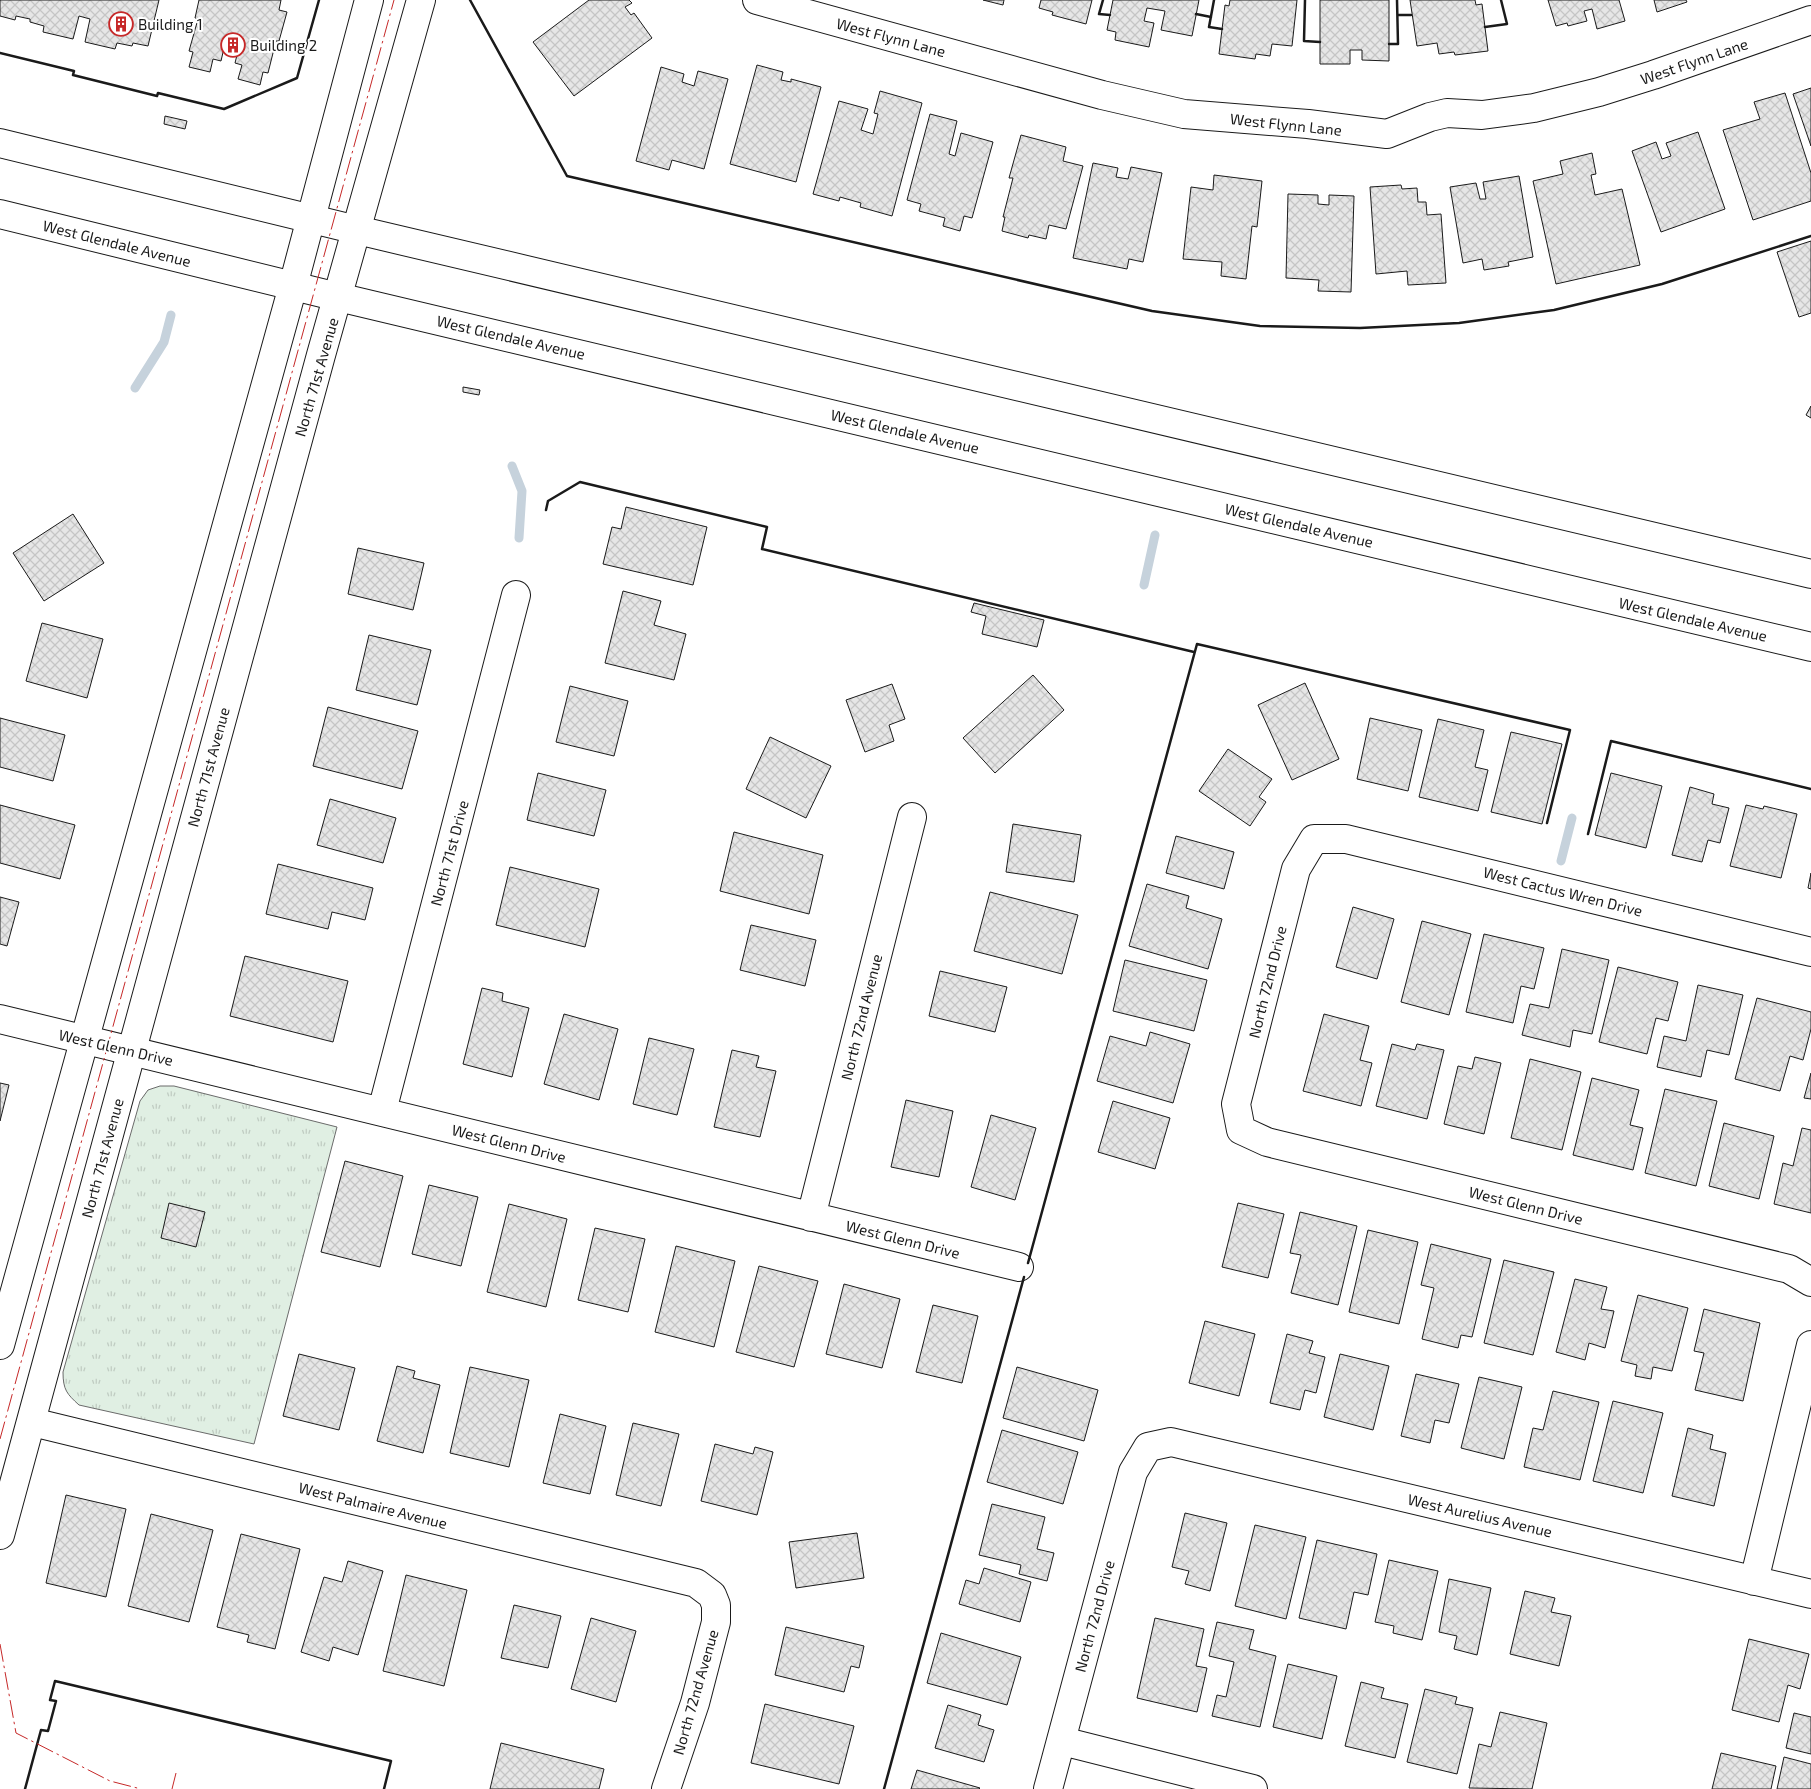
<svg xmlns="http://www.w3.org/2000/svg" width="1811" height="1789" viewBox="0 0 1811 1789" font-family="'Exo 2',sans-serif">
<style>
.grass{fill:url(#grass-tufts);stroke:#6a6a6a}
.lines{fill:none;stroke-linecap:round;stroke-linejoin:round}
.stream{stroke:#c6d2dc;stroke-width:9}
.building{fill:url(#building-cross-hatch);stroke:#1a1a1a}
.minor-casing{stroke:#1a1a1a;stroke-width:30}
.tertiary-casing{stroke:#1a1a1a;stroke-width:30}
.secondary-casing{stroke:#1a1a1a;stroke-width:30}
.minor{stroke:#fff;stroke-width:28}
.tertiary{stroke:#fff;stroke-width:28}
.secondary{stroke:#fff;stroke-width:28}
.wall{stroke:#1a1a1a;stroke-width:2.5}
.power{stroke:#c62828;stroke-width:1;stroke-dasharray:18 4 2.5 4;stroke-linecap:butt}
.labels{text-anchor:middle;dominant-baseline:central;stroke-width:4;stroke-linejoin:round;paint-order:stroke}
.poi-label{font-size:15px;fill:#1a1a1a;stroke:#fff;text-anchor:start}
.street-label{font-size:15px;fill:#1a1a1a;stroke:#fff}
</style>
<defs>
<pattern id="grass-tufts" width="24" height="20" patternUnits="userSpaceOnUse" patternTransform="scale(1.25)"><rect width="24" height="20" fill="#e0efe3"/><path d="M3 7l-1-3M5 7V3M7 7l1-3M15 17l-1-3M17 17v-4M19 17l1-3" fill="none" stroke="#c0ccc2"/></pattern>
<pattern id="building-cross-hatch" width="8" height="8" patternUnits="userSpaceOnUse" patternTransform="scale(1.25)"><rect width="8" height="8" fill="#e6e6e6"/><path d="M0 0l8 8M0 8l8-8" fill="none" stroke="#c5c5c5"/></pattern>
</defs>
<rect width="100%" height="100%" fill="#fff"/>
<!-- grass -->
<path class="grass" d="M160,1086H174L337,1127L254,1444L79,1405C67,1394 63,1390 63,1372L140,1101L148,1090Z"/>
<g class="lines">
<!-- stream -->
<path class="stream" d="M135,388L164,342L171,315
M512,466L522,491L519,538
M1144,585L1155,535
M1561,861L1572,818"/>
</g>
<!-- building -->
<path class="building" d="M0,0H159L148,46L133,43L132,46L117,43L115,49L85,42L90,19L79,16L73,39L43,32L44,26L30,22V19L16,16L15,20L0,16Z
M199,0H281L279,10L287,12L279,41H276L268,73L263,72L260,85L238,79L242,65L235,63L238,51L224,48L221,61L213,59L210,72L189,67L193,52L189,51L198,19L195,18Z
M589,0H629L632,3L625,7L631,15L634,13L652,38L574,96L533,42Z
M983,0H1004L1003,5Z
M1041,0H1092L1086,24L1052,15L1053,12L1039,8Z
M1113,0H1199L1192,36L1161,30L1165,11L1147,8L1144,21L1154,23L1149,47L1115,40L1116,32L1107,30Z
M1230,0H1297L1292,46L1272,44L1270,56L1256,54L1255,59L1219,54L1225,5L1229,6Z
M1320,0H1389V61L1362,60V50H1350V64H1320Z
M1410,0H1475L1476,5L1482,4L1488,51L1455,55L1454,52L1439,54L1437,43L1417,46Z
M1548,0H1619L1625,21L1597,29L1592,9L1584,11L1587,21L1568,26L1567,23L1556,26Z
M1654,0H1686L1687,2L1657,12Z
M757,65L783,72L781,80L791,82V79L821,87L796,182L730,164Z
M661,67L684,74L682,82L694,86L698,71L728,79L704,169L672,160L669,170L636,161Z
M1811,88V146L1793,94Z
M880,91L922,103L892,216L860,207L861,203L840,197L839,201L813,194L839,101L868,109L861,130L873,134L878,114L874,113Z
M1785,93L1811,173V201L1753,220L1723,130L1760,119L1754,102Z
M930,114L957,121L949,154L955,156L961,133L993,142L972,218L964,216L960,231L943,226L945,218L919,211L921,204L907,200Z
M165,116L187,121L185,129L164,124Z
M1698,132L1725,209L1661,232L1632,151L1656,142L1662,159L1671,156L1666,143Z
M1021,135L1066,147L1063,161L1083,166L1066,229L1049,225L1046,239L1029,235L1028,238L1002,231L1005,217H1003L1013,178H1009Z
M1592,153L1596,174L1591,175L1595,195L1622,189L1640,265L1556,284L1533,181L1563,174L1560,161Z
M1093,163L1118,168L1116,177L1128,179L1131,167L1162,173L1143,262L1129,259L1127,269L1073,258Z
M1214,175L1262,181L1257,227L1252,226L1246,279L1221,276L1222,262L1183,259L1191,187L1213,190Z
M1519,176L1533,257L1508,262L1509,266L1484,270L1482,259L1463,263L1450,187L1476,183L1480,199H1486L1483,182Z
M1401,185L1402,189L1417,188L1418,202H1426L1427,215L1441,214L1446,283L1408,285L1407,271L1376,274L1370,187Z
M1288,194L1318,195V204L1329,205V195L1354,196L1351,292L1318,291L1319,280L1286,278Z
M1811,241V313L1799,317L1777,252Z
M463,387L480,390L479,395L463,392Z
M1811,406V418L1806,415Z
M626,507L707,527L693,585L603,564L612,527L621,529Z
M73,514L104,563L44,601L13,553Z
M358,548L424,563L413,610L348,594Z
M623,591L661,601L654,625L686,634L674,680L605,663Z
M974,603L1044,620L1037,647L982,634L986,616L971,612Z
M42,623L103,639L87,698L26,681Z
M369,635L431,650L417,705L356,690Z
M1033,675L1064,710L995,773L963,738Z
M1305,683L1339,759L1292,780L1258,705Z
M892,684L905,719L889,725L894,741L865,752L846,700Z
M570,686L628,701L614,756L556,742Z
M328,707L418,731L402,789L313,766Z
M0,718L65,735L53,781L0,767Z
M1370,718L1422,730L1408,791L1357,779Z
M1438,719L1484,730L1475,767L1488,770L1478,811L1419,797Z
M1511,732L1562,744L1542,824L1491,812Z
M770,737L831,766L806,818L746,789Z
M1228,749L1272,779L1259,797L1266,802L1250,826L1199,791Z
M538,773L606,790L594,836L527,820Z
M1611,773L1662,786L1646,848L1595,835Z
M1690,787L1714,794L1712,804L1729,808L1720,843L1708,840L1702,862L1672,855Z
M330,799L396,818L383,863L317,845Z
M0,805L75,825L60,879L0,863Z
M1746,805L1763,809L1764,806L1797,814L1781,878L1730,866Z
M1013,824L1081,835L1074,882L1006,872Z
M734,832L823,855L809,914L720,891Z
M1176,836L1234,852L1224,889L1166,873Z
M278,864L373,888L365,920L332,912L328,929L266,914Z
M510,867L599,889L585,947L496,925Z
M1811,873V889L1808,888Z
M1147,884L1189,896L1186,908L1222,919L1208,969L1129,946Z
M990,892L1078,915L1062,974L974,951Z
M0,897L19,902L7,946L0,944Z
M1353,907L1394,919L1377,979L1336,967Z
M1422,921L1471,934L1449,1015L1401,1002Z
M751,925L816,940L805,986L740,970Z
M1484,934L1544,948L1534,989L1521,986L1513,1023L1466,1012Z
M1562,949L1609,960L1592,1034L1573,1030L1570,1047L1522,1035L1530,1004L1549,1008Z
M245,956L348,981L333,1042L230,1016Z
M1125,960L1207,980L1194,1031L1113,1011Z
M1618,967L1678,982L1668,1021L1656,1018L1647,1054L1599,1042Z
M940,971L1007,987L995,1032L929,1016Z
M1698,985L1743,995L1729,1055L1707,1050L1701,1077L1657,1067L1664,1036L1686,1041Z
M482,988L503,993L502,1001L529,1008L512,1077L463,1064Z
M1757,998L1811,1012V1029L1803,1060L1790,1056L1780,1091L1735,1079Z
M564,1014L618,1029L599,1100L544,1084Z
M1324,1014L1369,1026L1360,1060L1372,1063L1361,1106L1303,1091Z
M1150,1032L1190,1044L1173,1103L1097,1081L1110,1036L1146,1046Z
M649,1038L694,1049L677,1115L633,1104Z
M1392,1044L1415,1050L1417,1044L1444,1050L1427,1119L1376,1106Z
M732,1050L759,1056L756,1067L776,1071L760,1137L714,1127Z
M1475,1057L1501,1063L1484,1134L1444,1124L1458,1066L1472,1069Z
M1530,1059L1581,1072L1562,1150L1511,1138Z
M1811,1073V1099L1804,1098Z
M1592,1078L1639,1090L1630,1125L1643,1128L1633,1170L1573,1155Z
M0,1083L9,1085L0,1121Z
M1665,1089L1717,1101L1696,1186L1645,1173Z
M906,1100L953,1111L939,1177L891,1167Z
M1113,1101L1170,1118L1155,1169L1098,1152Z
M991,1115L1036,1128L1015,1200L971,1187Z
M1724,1123L1774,1136L1759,1199L1709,1186Z
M1802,1128L1811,1130V1213L1774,1204L1783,1163L1793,1166Z
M345,1161L403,1176L380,1267L321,1252Z
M429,1185L478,1197L461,1266L412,1254Z
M169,1203L205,1212L196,1247L161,1238Z
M1238,1203L1284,1214L1268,1278L1222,1267Z
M509,1204L567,1219L546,1307L487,1292Z
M1300,1212L1357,1226L1338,1305L1291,1293L1301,1255L1290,1253Z
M595,1228L645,1239L628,1312L578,1300Z
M1368,1230L1418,1242L1399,1324L1349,1312Z
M1431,1244L1491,1259L1472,1337L1461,1335L1458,1348L1422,1339L1434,1288L1421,1285Z
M676,1246L735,1261L714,1347L655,1332Z
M1504,1260L1554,1272L1533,1355L1484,1343Z
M759,1266L818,1281L794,1367L736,1352Z
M1575,1279L1607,1287L1601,1309L1614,1311L1605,1348L1589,1343L1585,1360L1556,1352Z
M844,1284L900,1299L882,1368L826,1354Z
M1638,1295L1688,1308L1672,1371L1653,1367L1651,1379L1635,1376L1637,1365L1621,1361Z
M933,1305L978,1316L962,1383L916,1372Z
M1704,1309L1760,1323L1743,1401L1695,1390L1704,1353L1694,1351Z
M1205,1321L1255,1334L1239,1396L1189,1383Z
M1287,1334L1313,1341L1309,1353L1325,1357L1316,1393L1305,1390L1300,1410L1270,1403Z
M299,1354L355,1368L339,1430L283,1416Z
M1340,1354L1389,1366L1373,1430L1324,1417Z
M397,1366L415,1371L413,1378L440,1385L423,1453L377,1441Z
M470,1367L529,1380L509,1467L450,1453Z
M1017,1367L1098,1390L1084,1441L1003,1418Z
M1416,1374L1459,1384L1449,1423L1435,1420L1430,1443L1401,1436Z
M1479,1377L1522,1387L1504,1459L1461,1448Z
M1553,1391L1599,1402L1580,1480L1524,1467L1533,1428L1543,1430Z
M1613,1401L1663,1413L1643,1493L1593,1481Z
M560,1414L606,1426L590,1494L543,1483Z
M633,1423L679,1434L661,1506L616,1495Z
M1688,1428L1713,1435L1710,1449L1726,1453L1714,1506L1672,1496Z
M1002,1430L1078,1452L1063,1504L987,1482Z
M715,1444L753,1454L755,1447L773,1452L757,1515L701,1501Z
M66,1495L126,1509L106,1597L46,1583Z
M992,1504L1045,1517L1037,1549L1054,1553L1047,1581L1019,1574L1021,1565L979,1555Z
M1185,1513L1227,1523L1210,1591L1185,1584L1189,1571L1172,1567Z
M151,1514L213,1530L189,1622L128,1606Z
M1255,1525L1306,1537L1286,1619L1235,1606Z
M857,1533L864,1578L796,1588L789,1542Z
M241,1534L300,1549L275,1649L247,1642L249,1635L217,1627Z
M1317,1540L1377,1554L1368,1595L1354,1592L1346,1629L1299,1618Z
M1389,1560L1438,1571L1422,1640L1393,1633L1394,1626L1375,1622Z
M348,1561L383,1571L358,1655L333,1647L329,1661L301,1652L324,1577L342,1582Z
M984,1568L1031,1582L1020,1622L959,1604L966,1580L979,1584Z
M406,1575L467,1590L444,1686L383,1671Z
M1449,1579L1491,1588L1477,1655L1454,1649L1457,1636L1439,1632Z
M1525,1591L1555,1598L1551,1612L1571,1616L1559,1666L1510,1654Z
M514,1605L561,1616L548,1668L501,1658Z
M591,1618L636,1631L616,1702L571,1689Z
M1155,1618L1204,1629L1196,1666L1207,1668L1197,1712L1137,1698Z
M1217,1622L1254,1630L1249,1649L1276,1656L1260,1727L1212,1716L1217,1695L1226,1697L1234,1662L1209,1656Z
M786,1627L864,1646L859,1668L851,1666L844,1692L775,1675Z
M941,1633L1021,1657L1007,1705L927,1683Z
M1749,1639L1809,1654L1800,1689L1788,1685L1779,1722L1732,1710Z
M1288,1664L1337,1676L1322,1739L1273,1727Z
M1361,1682L1384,1688L1381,1698L1408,1704L1395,1758L1345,1746Z
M1425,1689L1457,1697L1455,1704L1473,1708L1457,1774L1407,1762Z
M765,1704L854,1726L839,1784L751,1763Z
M948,1705L981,1715L978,1725L994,1730L984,1762L935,1748Z
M1500,1712L1547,1723L1532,1789L1469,1788L1479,1744L1491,1747Z
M1794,1713L1811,1717V1754L1786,1748Z
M501,1743L604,1769L599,1789H490Z
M1721,1753L1776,1766L1771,1789H1712Z
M1784,1757L1811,1764V1789H1777Z
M917,1770L980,1788L979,1789H911Z"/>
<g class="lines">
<!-- minor casing -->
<g class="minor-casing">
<path id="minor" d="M757,0L1102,95L1184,114L1308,124L1387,134L1430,117L1447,113L1482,115L1534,108L1599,92L1653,75L1811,20
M1811,952L1346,839H1314L1296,869L1236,1104L1241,1130L1267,1142L1789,1269L1811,1282
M0,1019L1019,1267
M382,1111L516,595
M811,1217L912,817
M32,1422L696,1583L712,1595L716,1605V1622L695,1703L666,1789
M1754,1581L1811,1345
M1062,1741L1253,1789
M1048,1789L1133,1472L1148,1447L1171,1442L1811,1594"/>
</g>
<!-- tertiary casing -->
<g class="tertiary-casing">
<path id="tertiary" d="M0,1345L293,286L369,0
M0,1535L321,355L421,0"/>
</g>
<!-- secondary casing -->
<g class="secondary-casing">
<path id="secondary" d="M0,143L357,230L1811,574
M0,214L338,297L1811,647"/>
</g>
<!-- minor -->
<use href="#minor" class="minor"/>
<!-- tertiary -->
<use href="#tertiary" class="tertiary"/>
<!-- secondary -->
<use href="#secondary" class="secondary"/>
<!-- wall -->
<path class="wall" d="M470,0L567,176L1152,311L1260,326L1360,328L1459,323L1554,310L1662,284L1811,236
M1103,0L1099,14L1110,15
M1214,0L1209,27L1222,29
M1305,0L1304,41L1320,42
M1196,14L1211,17
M1398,15H1411
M1485,27L1507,24L1501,0
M1389,44H1398L1397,0
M0,53L74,71L73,75L157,96L158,93L224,109L297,78L319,0
M546,510L548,501L580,482L767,527L762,549L1194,652
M1588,834L1611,741L1811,789
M1028,1263L1197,644L1570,730L1547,823
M25,1789L41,1730L48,1731L56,1701L50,1700L55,1681L391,1761L384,1789
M884,1789L1024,1277"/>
<!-- power -->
<path class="power" d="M0,1439L394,0
M0,1644L16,1733L110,1781L141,1789
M172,1789L176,1773"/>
</g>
<!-- icons -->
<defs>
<g id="building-ring" transform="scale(1.25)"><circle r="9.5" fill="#fff" stroke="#c62828" stroke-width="1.5"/><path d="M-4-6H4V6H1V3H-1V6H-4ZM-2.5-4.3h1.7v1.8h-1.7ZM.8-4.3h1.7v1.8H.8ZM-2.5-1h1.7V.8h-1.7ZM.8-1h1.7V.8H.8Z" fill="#c62828"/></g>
</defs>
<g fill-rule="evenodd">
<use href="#building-ring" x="121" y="24"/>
<use href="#building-ring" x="233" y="45"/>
</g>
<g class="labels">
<!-- poi labels -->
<g class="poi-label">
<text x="138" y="24">Building 1</text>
<text x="250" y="45">Building 2</text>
</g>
<!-- street labels -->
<g class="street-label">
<text transform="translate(891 37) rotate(15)">West Flynn Lane</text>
<text transform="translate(1694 61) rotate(-19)">West Flynn Lane</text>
<text transform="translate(1286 124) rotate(6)">West Flynn Lane</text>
<text transform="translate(117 243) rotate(14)">West Glendale Avenue</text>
<text transform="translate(511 337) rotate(13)">West Glendale Avenue</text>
<text transform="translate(316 377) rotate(-74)">North 71st Avenue</text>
<text transform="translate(905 431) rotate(13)">West Glendale Avenue</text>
<text transform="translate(1299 525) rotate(13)">West Glendale Avenue</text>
<text transform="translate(1693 619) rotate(13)">West Glendale Avenue</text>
<text transform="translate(208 767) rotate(-75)">North 71st Avenue</text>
<text transform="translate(449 853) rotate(-75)">North 71st Drive</text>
<text transform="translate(1563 891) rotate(14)">West Cactus Wren Drive</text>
<text transform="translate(1267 982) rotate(-76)">North 72nd Drive</text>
<text transform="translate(861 1017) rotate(-76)">North 72nd Avenue</text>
<text transform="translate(116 1047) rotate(13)">West Glenn Drive</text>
<text transform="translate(509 1143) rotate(14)">West Glenn Drive</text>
<text transform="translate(102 1158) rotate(-75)">North 71st Avenue</text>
<text transform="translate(1526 1205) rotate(14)">West Glenn Drive</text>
<text transform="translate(903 1239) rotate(14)">West Glenn Drive</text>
<text transform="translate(373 1505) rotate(14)">West Palmaire Avenue</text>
<text transform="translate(1480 1515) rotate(13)">West Aurelius Avenue</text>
<text transform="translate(1094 1616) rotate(-75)">North 72nd Drive</text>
<text transform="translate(695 1692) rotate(-74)">North 72nd Avenue</text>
</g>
</g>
</svg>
